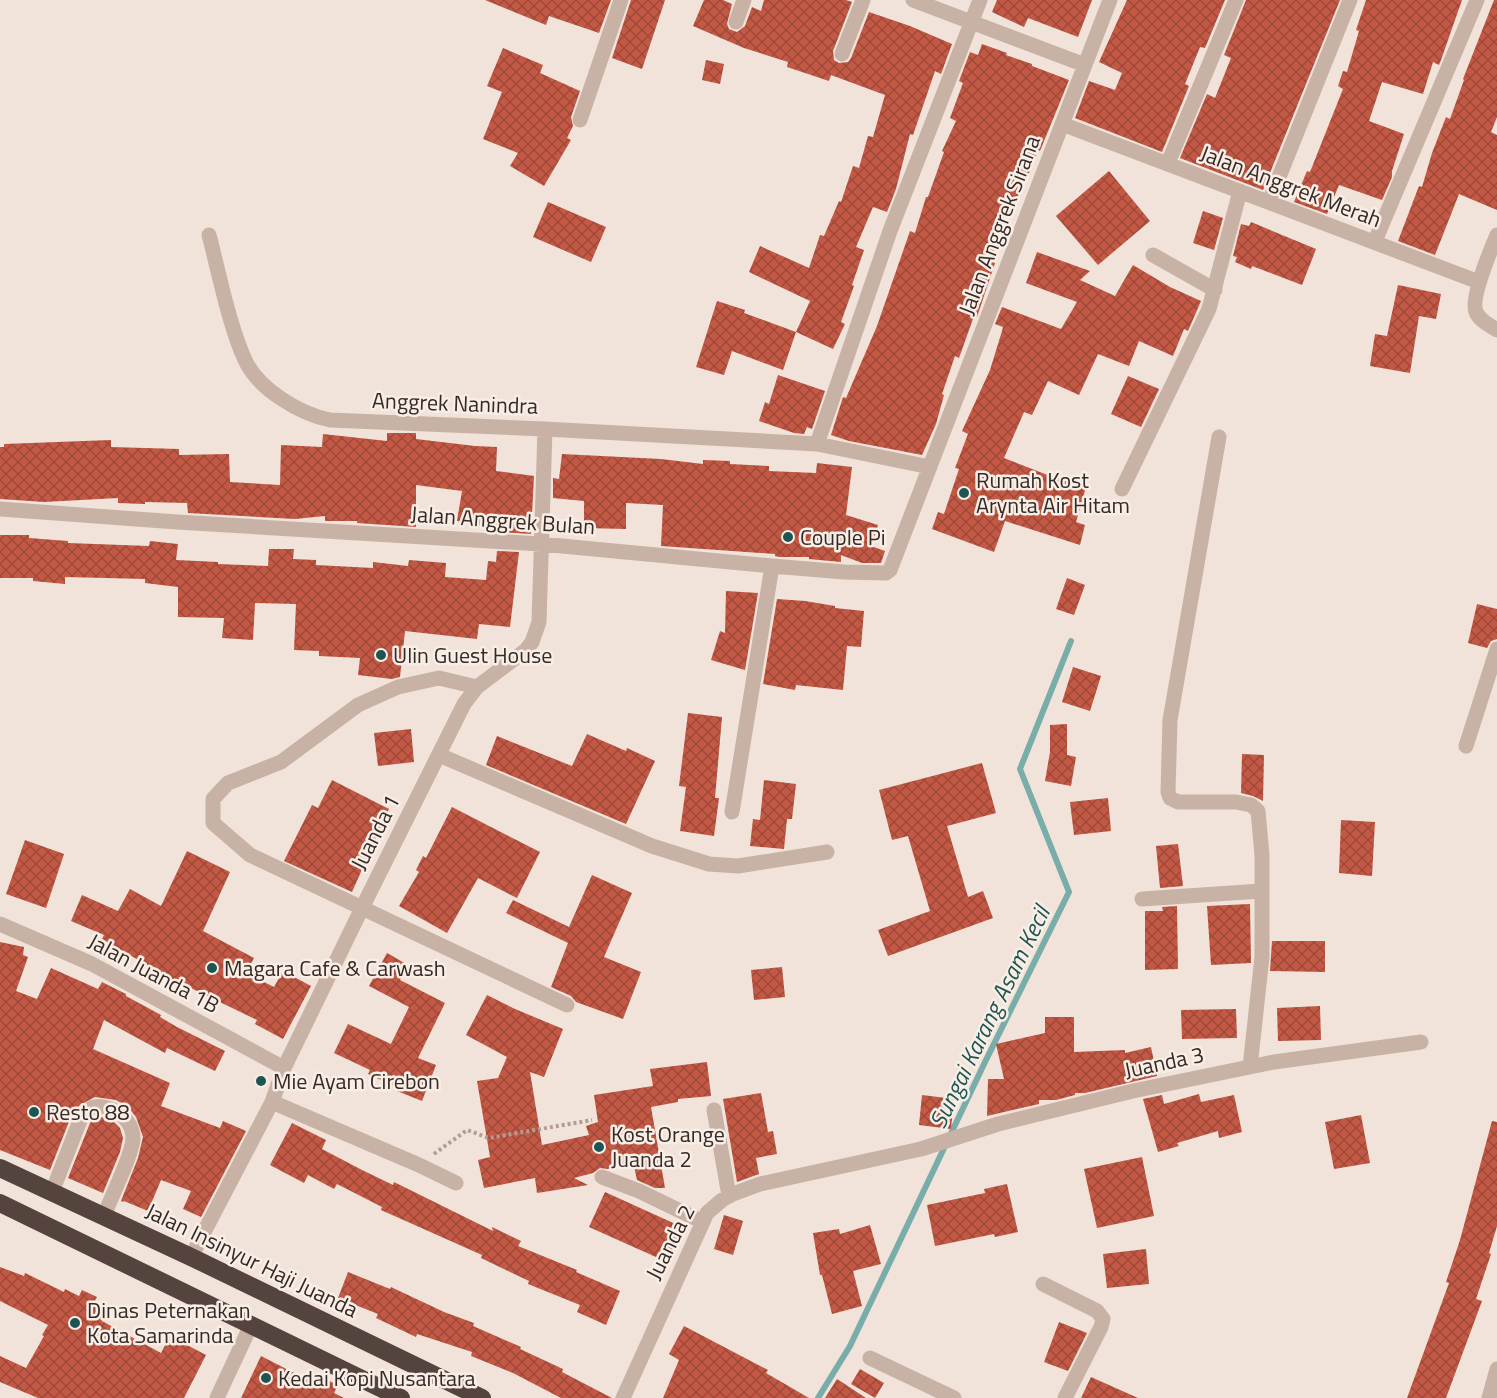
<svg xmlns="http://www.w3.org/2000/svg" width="1497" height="1398" viewBox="0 0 1497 1398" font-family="'Titillium Web',sans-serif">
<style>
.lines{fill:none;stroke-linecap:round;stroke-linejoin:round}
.stream{stroke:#79adaa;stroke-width:6}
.building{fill:url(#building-cross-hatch)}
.path{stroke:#b49c90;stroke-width:4;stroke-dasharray:3 3;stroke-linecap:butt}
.minor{stroke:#c8b2a6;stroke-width:15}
.highway{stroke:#55433e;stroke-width:18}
.poi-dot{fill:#1d5553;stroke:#f9eee5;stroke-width:2}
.labels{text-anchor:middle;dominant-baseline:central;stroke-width:5;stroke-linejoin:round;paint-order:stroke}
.street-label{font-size:22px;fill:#342a27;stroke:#f9eee5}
.poi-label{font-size:22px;fill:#342a27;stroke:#f9eee5;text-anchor:start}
.water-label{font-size:24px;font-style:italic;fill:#1d5553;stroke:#f9eee5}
</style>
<defs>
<pattern id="building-cross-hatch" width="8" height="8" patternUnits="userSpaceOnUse" patternTransform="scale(1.5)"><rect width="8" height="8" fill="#c35845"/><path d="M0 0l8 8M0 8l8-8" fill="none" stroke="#9f493a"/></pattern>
</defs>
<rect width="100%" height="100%" fill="#f1e3d9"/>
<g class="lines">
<!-- stream -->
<path class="stream" d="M818,1398L850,1346L985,1062L1069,892L1020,769L1071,641"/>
</g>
<!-- building -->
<path class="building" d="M485,0H611L599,33L549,16L546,25Z
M631,0H665L642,69L612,58Z
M704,0H723L732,4L727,24L729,29L737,32L745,26L752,7L761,11L764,0H846L852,2L833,51L834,60L839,63L848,62L851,58L869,12L910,26L952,44L941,74L935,71L913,135L910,134L896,189L887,212L873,207L856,247L864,250L852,285L854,286L841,322L845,324L833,349L796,332L810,301L749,272L760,246L809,268L820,235L824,236L839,201L841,202L853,166L859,168L868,136L873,137L885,95L831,75L829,81L787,67L788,62L744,48L693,26Z
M997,0H1092L1078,37L1028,18L1024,27L992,12Z
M1127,0H1225L1205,48L1200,47L1185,84L1189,86L1162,152L1075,118L1089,81L1115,90L1122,73L1099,62Z
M1246,0H1340L1263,190L1180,158L1207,94L1215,98L1231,58L1224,55Z
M1366,0H1462L1441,60L1439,65L1433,62L1423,94L1382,82L1369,121L1404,134L1392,171V177L1382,200L1339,185L1327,214L1294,202L1307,171L1310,172L1343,89L1338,86L1343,71L1347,72L1359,31L1356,30Z
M1494,0H1497V117L1491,132L1497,135V210L1459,194L1435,255L1398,241L1419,186L1422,187L1432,153L1446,117L1450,119L1464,80L1463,79Z
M982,44L1007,53L1006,55L1032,64V66L1069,80L1040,151L1038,150L1025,183L1023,182L1011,215L1005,213L991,262L995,263L977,317L974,316L959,358L955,356L942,394L944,395L936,424L922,455L849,441L831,435L843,397L846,398L877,326L910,231L915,233L926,197H928L944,152L942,151L956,121L950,118L963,83L959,81L970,52L978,55Z
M503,48L543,65L540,73L580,91L571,117L573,126L567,138L571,140L544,186L510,166L518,153L483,139L502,92L487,86Z
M706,60L724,64L720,84L702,80Z
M1109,171L1150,221L1098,265L1056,216Z
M548,202L606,227L591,262L533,237Z
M1203,211L1223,218L1214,250L1193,243Z
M1251,222L1316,249L1302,285L1252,266L1251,269L1235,262L1237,257L1233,256L1241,224L1249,226Z
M1037,252L1090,271L1080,280L1115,296L1133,265L1170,287L1201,301L1188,331L1184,329L1173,356L1139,341L1129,366L1098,354L1079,395L1048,381L1032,415L1024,412L1004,458L1045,474L1086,487L1076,522L1085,525L1080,545L1005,521L994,552L932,529L938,512L944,514L959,469L955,468L968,434L962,431L990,370L1002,331L1003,327L995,324L1002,307L1061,329L1077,302L1026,283Z
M1398,285L1441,294L1436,319L1419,316L1410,373L1370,366L1375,334L1387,336Z
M717,301L745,310L744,313L796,332L783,370L732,351L724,375L696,367Z
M778,375L825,391L812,429L807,427L804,434L794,433L759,421L765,402L769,404Z
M1128,376L1159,389L1141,427L1111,414Z
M387,433H416V439L475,446L497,447L496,471L534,476L531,534L499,532L500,529L457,521L462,491L416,485V527L357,523V521H325V516L295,519L188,513L187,503L145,502V504L118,503V498L44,502L0,499V447H4V444L111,440V447L179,449V455L229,454L230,482L280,485L281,445L322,447L323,434L387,441Z
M562,454L661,459L703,464V460L730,461V464L769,466V471L816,473L817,463L852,467L846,515L878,525L871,546L885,551L881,563H862L841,555V562L809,559V557H779L775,556V554L661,546L663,505L626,503V529L584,528V501L553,498V478L559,479Z
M0,535H29V538L68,541V543L149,546L150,541L178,544L176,560L218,562V564L268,566L269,549H294L293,559L316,560V565L373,568V562L408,566L409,560L446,563L445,577L486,580L488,561L496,562L497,551L519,552L510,627L479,624L477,639L405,631L400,677L392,679L358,675L360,658L319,656V651L294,650L296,604L255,603L253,640L222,638L224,618L178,617V587L145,583V579L65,577V584L33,581V578H0Z
M1067,578L1085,585L1074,615L1056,609Z
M726,591L758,593L745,670L711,660L720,631L725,633Z
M777,599L805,601L835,606V608L864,611L861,647L847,646L843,690L796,685L795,690L763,684Z
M1477,604L1497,609V639L1491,641L1487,648L1468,643Z
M1073,667L1101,676L1090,711L1062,702Z
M688,713L722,717L715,798H719L714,836L680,831L686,787L679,786Z
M1067,724V755L1076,757L1071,786L1045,781L1050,752V725Z
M411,729L414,762L378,766L374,733Z
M587,734L626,751L627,748L655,761L626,824L486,765L497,736L572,766Z
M1242,754L1264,755L1263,801L1253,796L1241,793Z
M982,763L996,813L947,826L968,897L983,891L993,918L888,956L878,930L930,911L908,836L892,840L879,790Z
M332,780L389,809L352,892L284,861L312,805L318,808Z
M764,780L796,784L792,819H787L784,849L750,846L753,819L760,820Z
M1108,798L1111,831L1074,835L1070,802Z
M452,807L540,852L517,898L478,878L447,933L399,906L419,872L416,870L423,856L426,858Z
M1341,820L1375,822L1372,876L1339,873Z
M25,840L64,854L46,908L6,894Z
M1178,844L1183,886L1160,888L1156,846Z
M187,851L230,872L203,931L254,958L246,973L274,987L283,971L311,986L283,1039L255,1024L257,1020L166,976L102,939L104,935L71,921L82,895L118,911L130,889L161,906Z
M592,875L632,893L604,957L641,972L623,1019L576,1002L571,996L551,987L568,943L506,913L513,900L569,927Z
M1250,904L1251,963L1211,965L1207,906Z
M1177,906L1178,969L1145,970V911H1163L1162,907Z
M1272,941H1325V972L1270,971Z
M0,942L24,947L23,955L28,957L16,991L37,999L51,968L98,989L102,982L126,994V996L161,1015L160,1017L177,1027L225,1051L215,1071L167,1048L165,1053L104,1020L93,1049L170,1083L161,1106L220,1128L223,1121L246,1131L201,1217L183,1209L191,1191L161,1180L148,1211L124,1201L123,1202L121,1201L138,1158L143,1137L136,1117L128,1107L116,1100L95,1097L80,1105L72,1114L50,1170L0,1150Z
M387,953L408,965L400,980L445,1003L418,1058L436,1065L422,1101L397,1091L398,1088L368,1074L370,1070L334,1053L348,1024L391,1044L409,1007L369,986Z
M782,967L785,997L754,1000L751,970Z
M487,995L515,1009L563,1029L544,1077L530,1072L542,1145L589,1135L586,1126L598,1122L594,1095L653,1086L650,1069L707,1062L711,1096L678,1099V1102L651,1107L665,1188H655L637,1180L633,1162L608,1169L600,1168L593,1173L574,1178L588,1185L537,1193L535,1178L484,1188L478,1160L490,1157L477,1081L498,1078L507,1057L466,1035Z
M1320,1006L1321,1040L1278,1041L1277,1008Z
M1236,1009L1237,1038L1182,1039L1181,1010Z
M1045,1017H1074V1052L1125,1050V1053L1151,1047L1157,1076L1085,1093H1075V1095L1056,1100H1039V1104L987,1116L988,1079H1004L996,1044L1045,1033Z
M761,1093L768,1132L773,1131L777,1154L756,1158L759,1174L737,1182L723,1099Z
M1199,1094L1201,1102L1234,1095L1242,1132L1219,1138L1218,1131L1177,1143L1179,1146L1158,1152L1143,1099L1162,1095L1164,1104Z
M922,1095L954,1099L951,1129L919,1125Z
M1361,1115L1370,1163L1334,1169L1325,1122Z
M97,1116L109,1119L115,1123L120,1128L123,1138L120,1152L103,1193L68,1178L90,1123Z
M1492,1121L1497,1122V1226L1489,1253L1491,1254L1476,1299L1482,1301L1446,1398H1407L1449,1283L1446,1282L1460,1240Z
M292,1123L326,1140L322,1149L362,1170L393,1185L394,1182L493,1231L492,1227L521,1241L518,1246L577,1270L576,1272L620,1291L606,1325L577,1312L580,1305L528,1284L529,1281L481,1258L482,1255L381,1210L382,1207L337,1184L334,1189L308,1175L304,1183L270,1165Z
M1142,1157L1154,1216L1097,1228L1084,1169Z
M1007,1184L1018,1232L995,1237L994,1234L935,1246L927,1205L985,1193L984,1189Z
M605,1192L682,1227L667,1262L589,1227Z
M724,1215L743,1221L733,1255L714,1249Z
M870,1225L881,1264L853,1271L862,1306L832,1314L822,1275H820L813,1233L839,1229L840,1234Z
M1146,1249L1149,1284L1107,1288L1103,1254Z
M0,1267L24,1276L25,1273L64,1292L65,1289L79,1296L82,1290L97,1297L94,1303L107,1310L102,1321L161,1353L170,1336L206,1355L184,1398H38L0,1382V1356L26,1368L44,1336L42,1335L48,1325L0,1301Z
M348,1272L390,1289L391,1287L444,1312L474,1323L473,1326L521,1347L520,1349L563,1369L562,1372L612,1398H561L513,1373L471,1356L472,1352L417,1334L416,1337L376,1318L378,1314L338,1298Z
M1059,1322L1087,1333L1068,1371L1044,1362Z
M684,1326L768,1370L766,1373L809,1398H663L679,1360L669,1354Z
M261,1356L310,1381L314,1374L338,1385L334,1393L344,1398H241Z
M860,1369L884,1383L875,1398L851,1384Z
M1091,1377L1138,1398H1081Z
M837,1379L866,1398H825Z"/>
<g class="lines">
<!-- path -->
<path class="path" d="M434,1154L467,1130L489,1138L592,1120"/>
<!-- minor -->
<path class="minor" d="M913,0L1085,65
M736,22L744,0
M842,54L863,0
M580,120L621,0
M1062,124L1479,282
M1168,163L1236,0
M1269,202L1350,0
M209,235C219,273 229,325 245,360C258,389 300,414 330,420L545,429L817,444L930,467
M1497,235C1491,249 1470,299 1476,312C1480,321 1489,325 1497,330
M1375,241L1477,0
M1153,255L1215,290
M1219,437L1170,720L1168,792L1170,798L1178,802H1236L1251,805L1258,811L1262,855V957L1250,1067
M817,444L890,231L980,0
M1122,489L1209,309L1240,191
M0,509L177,522L541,544L772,566L844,572L886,573L890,570L1110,0
M477,687L439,678L398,687L358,705L281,762L228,783L213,799V823L250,855L567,1005
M1466,746L1497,649
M439,755L652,846L709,864L738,866L827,852
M732,812L772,566
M1142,899L1261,891
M0,924L92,964L284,1068
M272,1102L419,1165L456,1183
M714,1110L729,1196
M602,1177L639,1191L703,1222
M52,1192L81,1118C89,1107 94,1104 108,1108C121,1111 133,1124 133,1138C133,1154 110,1199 104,1216
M191,1257L272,1102L284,1068L362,908L464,704L477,687L526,650L532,642L539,622L545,429
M1043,1284L1097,1311L1103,1319L1101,1327L1065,1398
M870,1358L954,1398
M217,1398L251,1325
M623,1398L707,1213L722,1200L733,1194L760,1184L921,1149L998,1124L1133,1091L1274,1062L1421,1042
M1489,1398L1497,1369"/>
<!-- highway -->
<path class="highway" d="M0,1168L191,1257L482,1398
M0,1203L401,1398"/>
</g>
<!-- markers -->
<g class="poi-dot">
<circle cx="964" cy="493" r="6"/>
<circle cx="788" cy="537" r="6"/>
<circle cx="381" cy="655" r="6"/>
<circle cx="212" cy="968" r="6"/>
<circle cx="261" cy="1081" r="6"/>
<circle cx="34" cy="1112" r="6"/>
<circle cx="599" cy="1147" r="6"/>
<circle cx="75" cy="1323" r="6"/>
<circle cx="266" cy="1378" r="6"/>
</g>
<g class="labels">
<!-- street labels -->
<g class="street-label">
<text transform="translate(1291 186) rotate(21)">Jalan Anggrek Merah</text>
<text transform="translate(999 225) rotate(-69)">Jalan Anggrek Sirana</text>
<text transform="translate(455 403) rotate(2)">Anggrek Nanindra</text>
<text transform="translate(503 520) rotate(4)">Jalan Anggrek Bulan</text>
<text transform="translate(375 832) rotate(-63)">Juanda 1</text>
<text transform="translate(154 973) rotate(28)">Jalan Juanda 1B</text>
<text transform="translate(1164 1062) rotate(-12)">Juanda 3</text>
<text transform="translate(670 1242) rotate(-63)">Juanda 2</text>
<text transform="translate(252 1260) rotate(26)">Jalan Insinyur Haji Juanda</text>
</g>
<!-- poi labels -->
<g class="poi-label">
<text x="976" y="480">Rumah Kost<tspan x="976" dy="25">Arynta Air Hitam</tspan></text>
<text x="800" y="537">Couple Pi</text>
<text x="393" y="655">Ulin Guest House</text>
<text x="224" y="968">Magara Cafe &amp; Carwash</text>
<text x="273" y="1081">Mie Ayam Cirebon</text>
<text x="46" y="1112">Resto 88</text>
<text x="611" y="1134">Kost Orange<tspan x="611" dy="25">Juanda 2</tspan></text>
<text x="87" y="1310">Dinas Peternakan<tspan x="87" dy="25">Kota Samarinda</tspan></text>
<text x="278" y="1378">Kedai Kopi Nusantara</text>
</g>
<!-- water labels -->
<g class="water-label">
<text transform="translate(989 1017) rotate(-64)">Sungai Karang Asam Kecil</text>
</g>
</g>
</svg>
